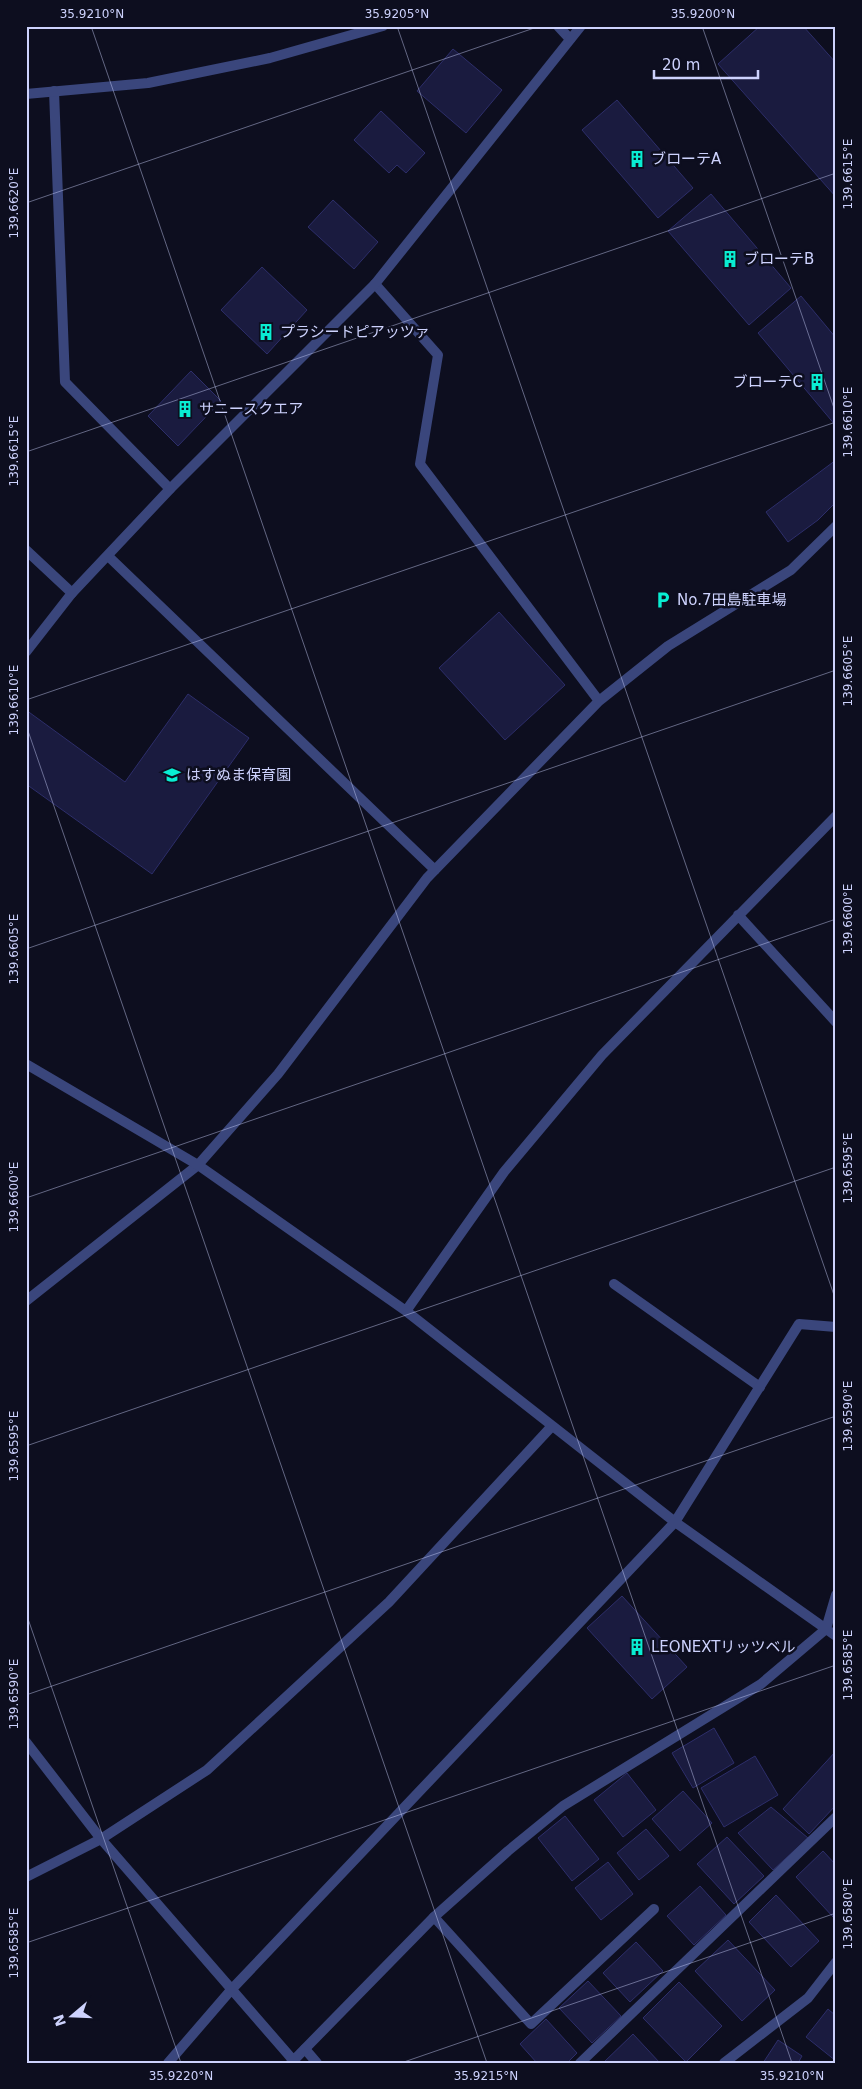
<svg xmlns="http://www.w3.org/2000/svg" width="862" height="2089" viewBox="0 0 862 2089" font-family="'DejaVu Sans','Noto Sans JP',sans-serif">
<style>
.building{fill:#1a1b3f;stroke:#2d2e6a}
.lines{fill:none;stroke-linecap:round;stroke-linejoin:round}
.service{stroke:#3a467c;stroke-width:10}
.minor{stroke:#3a467c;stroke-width:10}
.tertiary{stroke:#3a467c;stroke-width:10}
.ticks{fill:none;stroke:#cdd2fd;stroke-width:1;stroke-opacity:0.45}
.labels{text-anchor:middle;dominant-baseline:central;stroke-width:5;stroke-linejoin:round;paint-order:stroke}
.poi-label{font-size:15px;fill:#cdd2fd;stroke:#0d0e1f;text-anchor:start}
.neatline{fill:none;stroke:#cdd2fd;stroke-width:2}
.ticks-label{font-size:12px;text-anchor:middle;fill:#cdd2fd}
</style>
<rect width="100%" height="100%" fill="#0d0e1f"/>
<!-- building -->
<path class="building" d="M760,26H803L836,63V197L718,64Z
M453,49L502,90L466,133L417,91Z
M617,100L693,188L658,218L582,130Z
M381,111L425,153L406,173L397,165L389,173L354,140Z
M711,194L791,288L749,325L668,231Z
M333,200L378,242L354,269L308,227Z
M262,267L307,310L267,354L221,310Z
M801,296L836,338V426L758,333Z
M191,371L221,401L178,446L148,416Z
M836,460V502L818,520L788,542L766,512Z
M499,612L565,685L505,740L439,668Z
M188,694L249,738L152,874L26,784V710L125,782Z
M622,1596L687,1667L652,1699L587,1628Z
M714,1728L734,1763L693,1788L672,1753Z
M836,1751V1805L809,1834L783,1809Z
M755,1756L778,1795L724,1827L701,1788Z
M627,1773L656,1810L623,1837L594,1800Z
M683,1791L712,1823L680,1851L652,1819Z
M771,1807L808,1838L773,1870L738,1833Z
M565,1816L599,1859L572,1881L538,1838Z
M646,1829L669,1856L639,1880L617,1853Z
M727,1837L764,1876L734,1904L697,1864Z
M823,1851L836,1865V1916L834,1918L796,1877Z
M608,1862L633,1894L601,1920L575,1888Z
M700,1886L726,1915L694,1945L667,1916Z
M776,1895L819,1941L791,1967L749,1922Z
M728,1940L775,1990L742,2021L695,1971Z
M636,1942L663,1971L630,2002L603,1973Z
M588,1981L621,2016L592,2043L559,2008Z
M679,1982L722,2026L686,2062L643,2018Z
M828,2009L836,2016V2061L806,2037Z
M546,2019L577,2053L567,2063H537L520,2044Z
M633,2034L660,2063H603Z
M778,2040L802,2056L798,2063H763Z"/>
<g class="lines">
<!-- service -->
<path class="service" d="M614,1284L760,1387
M26,1301L198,1165
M434,1917L531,2024L654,1909
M305,2049L317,2063
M580,2063L836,1817
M724,2063L808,1998L836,1962"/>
<!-- minor -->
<path class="minor" d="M558,26L570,39
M54,91L65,382L170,489
M375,284L438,355L420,464L599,701
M26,550L72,593
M108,556L435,870
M738,915L836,1022
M26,1064L198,1165L406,1311L675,1522L836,1636
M198,1165L278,1074L427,878L599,701L668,646L791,570L836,526
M406,1311L504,1172L602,1055L836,816
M26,1742L101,1839L293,2060
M26,1877L101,1839L207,1770L389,1602L552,1426
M168,2063L231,1990L675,1522L799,1324L836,1327
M291,2063L434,1917L508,1851L563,1806L761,1684L826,1629L836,1595"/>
<!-- tertiary -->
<path class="tertiary" d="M26,94L148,83L270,58L383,26
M26,652L72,593L170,489L375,284L581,26"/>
</g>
<!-- ticks -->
<path class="ticks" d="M91,26L792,2063M397,26L836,1301M702,26L836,414M26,203L540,26M26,452L836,173M26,700L836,422M26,725L487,2063M26,949L836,670M26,1198L836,919M26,1446L836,1167M26,1613L181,2063M26,1695L836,1416M26,1943L836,1665M401,2063L836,1913"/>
<!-- icons -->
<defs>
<g id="building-bare" transform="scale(1.35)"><path d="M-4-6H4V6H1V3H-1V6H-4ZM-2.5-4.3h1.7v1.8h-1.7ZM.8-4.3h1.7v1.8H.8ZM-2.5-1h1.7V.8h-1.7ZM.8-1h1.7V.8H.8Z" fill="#09edd2" stroke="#0d0e1f" stroke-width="2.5" paint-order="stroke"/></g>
<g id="parking-bare" transform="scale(1.35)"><path d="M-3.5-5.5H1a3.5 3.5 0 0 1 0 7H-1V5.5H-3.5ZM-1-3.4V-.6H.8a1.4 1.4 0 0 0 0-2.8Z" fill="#09edd2" stroke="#0d0e1f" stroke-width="2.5" paint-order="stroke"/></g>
<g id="school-bare" transform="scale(1.35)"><path d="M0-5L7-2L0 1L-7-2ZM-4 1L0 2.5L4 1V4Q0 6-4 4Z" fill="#09edd2" stroke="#0d0e1f" stroke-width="2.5" paint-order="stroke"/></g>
</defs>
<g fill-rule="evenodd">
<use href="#building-bare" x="637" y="159"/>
<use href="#building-bare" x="730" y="259"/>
<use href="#building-bare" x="266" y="332"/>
<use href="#building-bare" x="817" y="382"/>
<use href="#building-bare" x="185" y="409"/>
<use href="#parking-bare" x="663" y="600"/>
<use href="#school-bare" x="172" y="775"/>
<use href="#building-bare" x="637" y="1647"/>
</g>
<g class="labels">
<!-- poi labels -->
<g class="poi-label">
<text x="651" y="159">ブローテA</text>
<text x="744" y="259">ブローテB</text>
<text x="280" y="332">プラシードピアッツァ</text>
<text x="803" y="382" text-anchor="end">ブローテC</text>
<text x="199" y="409">サニースクエア</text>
<text x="677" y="600">No.7田島駐車場</text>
<text x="186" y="775">はすぬま保育園</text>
<text x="651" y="1647">LEONEXTリッツベル</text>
</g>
</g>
<!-- border -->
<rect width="862" height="2089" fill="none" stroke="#0d0e1f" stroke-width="55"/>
<!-- north arrow -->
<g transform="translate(72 2016) rotate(251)" stroke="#0d0e1f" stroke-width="4" paint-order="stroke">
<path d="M0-4L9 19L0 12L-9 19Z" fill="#cdd2fd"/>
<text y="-8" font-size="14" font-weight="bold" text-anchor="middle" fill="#cdd2fd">N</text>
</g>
<!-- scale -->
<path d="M654 70v8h104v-8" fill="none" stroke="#cdd2fd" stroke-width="2.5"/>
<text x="662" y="70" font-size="15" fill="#cdd2fd" stroke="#0d0e1f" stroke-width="4" paint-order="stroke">20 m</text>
<rect x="28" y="28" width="806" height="2034" class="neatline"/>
<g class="ticks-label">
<text x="92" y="18">35.9210°N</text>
<text x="397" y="18">35.9205°N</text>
<text x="703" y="18">35.9200°N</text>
<text transform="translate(848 174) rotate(-90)" y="4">139.6615°E</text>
<text transform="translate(14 203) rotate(-90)" y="4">139.6620°E</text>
<text transform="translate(848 422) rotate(-90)" y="4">139.6610°E</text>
<text transform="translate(14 451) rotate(-90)" y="4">139.6615°E</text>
<text transform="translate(848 671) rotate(-90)" y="4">139.6605°E</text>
<text transform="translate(14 700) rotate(-90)" y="4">139.6610°E</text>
<text transform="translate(848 919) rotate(-90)" y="4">139.6600°E</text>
<text transform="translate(14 949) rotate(-90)" y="4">139.6605°E</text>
<text transform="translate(848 1168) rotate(-90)" y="4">139.6595°E</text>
<text transform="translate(14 1197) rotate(-90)" y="4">139.6600°E</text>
<text transform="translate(848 1416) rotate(-90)" y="4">139.6590°E</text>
<text transform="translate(14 1446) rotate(-90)" y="4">139.6595°E</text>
<text transform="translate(848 1665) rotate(-90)" y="4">139.6585°E</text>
<text transform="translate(14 1694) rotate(-90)" y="4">139.6590°E</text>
<text transform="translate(848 1914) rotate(-90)" y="4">139.6580°E</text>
<text transform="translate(14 1943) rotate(-90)" y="4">139.6585°E</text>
<text x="181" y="2080">35.9220°N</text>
<text x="486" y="2080">35.9215°N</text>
<text x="792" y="2080">35.9210°N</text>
</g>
</svg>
